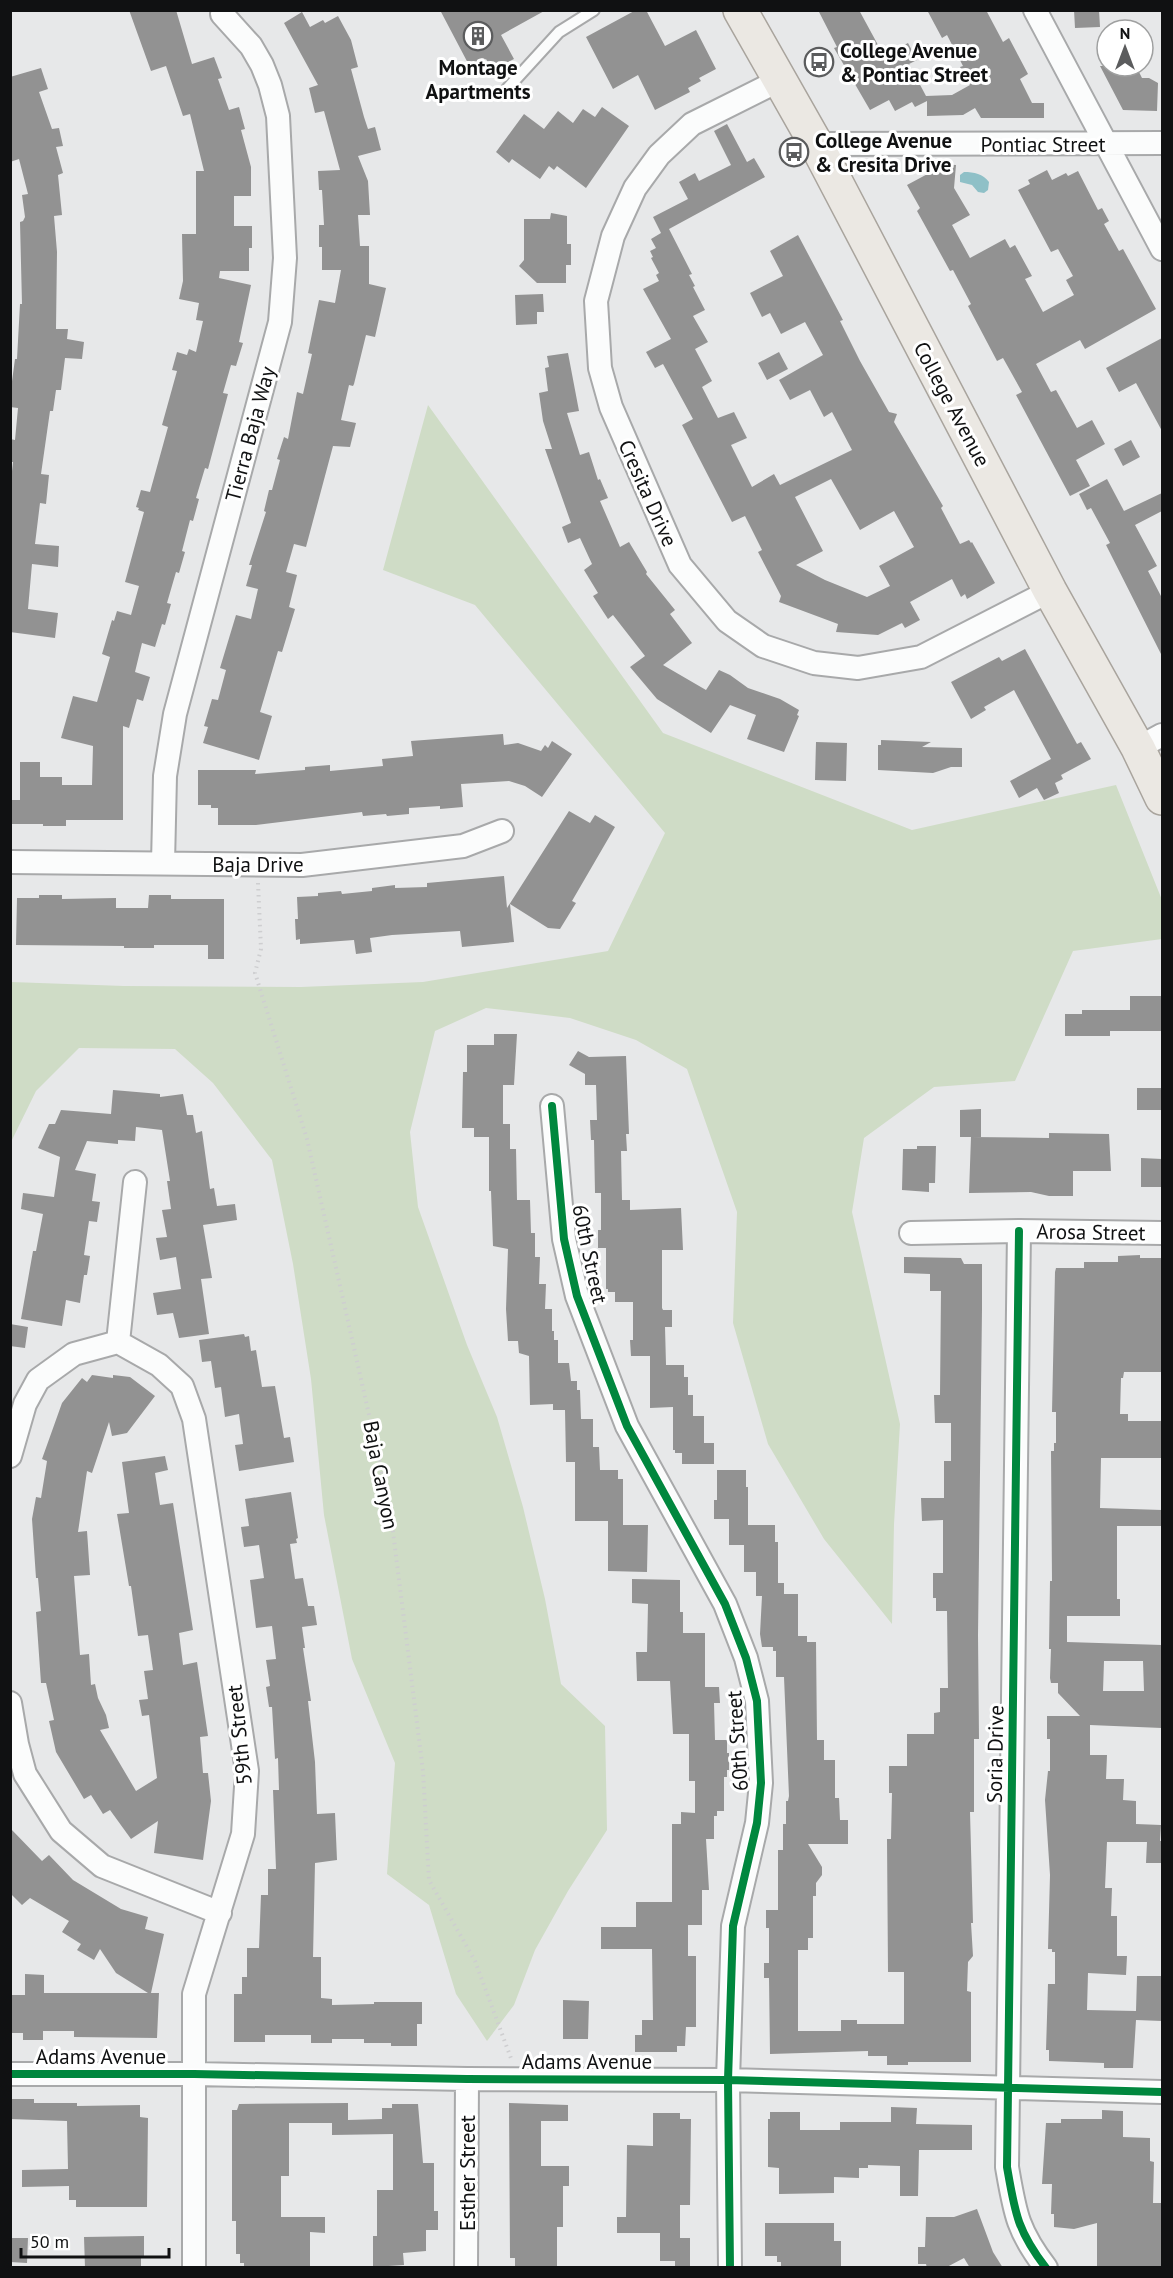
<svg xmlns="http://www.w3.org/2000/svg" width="1173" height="2278" viewBox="0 0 1173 2278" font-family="'PT Sans',sans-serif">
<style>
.green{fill:#cfdcc6}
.water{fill:#8fc0c7}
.building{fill:#929292;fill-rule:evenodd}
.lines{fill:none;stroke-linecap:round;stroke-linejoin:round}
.service-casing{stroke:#a8a9aa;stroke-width:14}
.minor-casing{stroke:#a8a9aa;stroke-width:26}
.primary-casing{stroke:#a9a49d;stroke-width:36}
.path{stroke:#ceced0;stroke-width:4;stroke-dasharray:1.5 4.5;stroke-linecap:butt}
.service{stroke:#fbfcfc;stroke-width:10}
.minor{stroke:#fbfcfc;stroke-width:22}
.primary{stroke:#ebe8e3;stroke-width:33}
.cycleway-casing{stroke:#fff;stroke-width:11}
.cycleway{stroke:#00873e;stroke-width:8}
.labels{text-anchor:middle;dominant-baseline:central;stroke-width:6;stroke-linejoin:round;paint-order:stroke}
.poi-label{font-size:21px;font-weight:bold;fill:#101112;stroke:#fff;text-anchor:start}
.street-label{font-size:21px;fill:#101112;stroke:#fff}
</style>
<rect width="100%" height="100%" fill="#e7e8e9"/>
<!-- green -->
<path class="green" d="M428,405L663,733L912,830L1116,785L1162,900V939L1073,951L1015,1081L934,1087L864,1138L852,1212L900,1424L894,1524L892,1624L824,1539L768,1444L733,1323L737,1212L687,1069L636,1040L570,1018L486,1008L435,1031L410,1132L418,1207L467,1345L497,1417L523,1507L545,1599L561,1684L605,1726L607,1830L568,1891L535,1950L514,2005L487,2041L456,1994L429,1905L387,1874L395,1763L352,1659L324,1515L311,1379L293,1264L272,1160L213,1083L175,1049L79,1048L36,1091L10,1144L11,982L124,986L301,987L423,982L608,951L665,833L475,605L383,570Z"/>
<!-- water -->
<path class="water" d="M964,172C974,172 983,174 989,182L988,190L984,193L978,192L972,185L960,182V175Z"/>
<!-- building -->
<path class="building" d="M129,10H176L192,64L214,57L222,78L218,79L229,110L239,107L245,129L241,130L251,167V196H234V226H252V248H249V271H220L219,278L251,285L239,342L243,343L236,366L231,365L223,393L228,394L208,469L205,468L196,498L199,499L193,521L190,520L182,551L185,552L179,573L176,572L167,603L171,604L165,625L162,624L155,647L142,643L135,672L150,677L143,701L137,699L129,728L123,726V820H66V826H43V824H10V800H20V762H40V777H62V785H92L93,746L61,738L73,696L97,702L110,657L102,654L112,620L114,621L117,611L131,615L139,586L125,582L144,512L138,510L139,508L136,507L141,490L150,492L168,427L162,425L177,371L172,370L177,352L187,355L189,349L196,352L203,321L196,320L199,303L179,299L183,281L182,234H196V171H204L190,114L183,116L166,66L151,71Z
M440,10H546L501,35L514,59L492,70L486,59L470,67Z
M636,10H646L665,46L696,30L716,69L699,78L701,81L688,88L690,92L655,110L638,75L613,89L586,37Z
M818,10H859L884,56L908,43L917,60L909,64L926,96L952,95L970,85L960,67L963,66L947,35L942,38L927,10H986L1003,42L1009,38L1028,74L1020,79L1032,103H1044V118H981L975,108L963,115L927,116V101L915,107L912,102L895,111L889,100L870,110L834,48L837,47Z
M1074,10H1099L1100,27L1075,28Z
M302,12L310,27L323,20L325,23L338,16L351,40L358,67L351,69L364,117L368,129L375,127L381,150L358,156L368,181L370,215H358L360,246H369V284L386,288L375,337L366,335L354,384L353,386L349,385L341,420L356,423L350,447L333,446L306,547L294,544L286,572L297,575L289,607L295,609L282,652L278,651L260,712L272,716L259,760L203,743L208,727L204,726L212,699L218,700L226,670L220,668L236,615L251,619L258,589L246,586L252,565H249L266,512L264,511L269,490H272L280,460L277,459L284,437L288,439L297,392L303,394L312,354L308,353L319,300L335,303L341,270H322V247H319V225H324L322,190H319L318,171L340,170L324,111L315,113L309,88L318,85L284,23Z
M1100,66H1136L1142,78H1149L1158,83L1157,111L1123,110Z
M41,68L48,89L39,92L52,129L59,128L63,146L56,147L63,173L58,175L62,215L54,216L57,252L56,329H68L67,339L84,342L82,359L65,358L61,390H56L53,411H50L41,474L49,475L46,504L40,503L35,544L59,546L58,567L32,564L28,609L58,613L55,638L10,632V489L13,462H10V439L15,440L18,408L10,407V396L15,359H17L20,304H22L20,222L23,221L25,217L22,195L28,194L19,159L10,162V77Z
M602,107L629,126L586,188L557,166L554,170L549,166L540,179L512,159L509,163L496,152L524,114L544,129L558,111L573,123L583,109L595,117Z
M727,124L747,162L754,158L765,177L669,229L692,274L689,275L695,286L693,287L705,310L693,316L708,342L695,349L712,381L702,387L718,418L734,412L747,438L731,445L752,487L774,474L780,485L852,450L832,412L824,417L810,390L790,400L779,380L823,355L805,322L781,334L770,313L762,317L750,293L783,276L770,251L798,235L843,320L840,321L860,361L889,412L897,414L894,422L943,506L941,508L960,544L969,540L971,543L972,542L995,583L967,599L965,594L961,597L952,579L910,602L920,620L905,628L902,623L878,635L836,632L838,624L779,602L781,596L758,552L762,550L745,516L732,522L682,425L693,419L663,364L655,368L646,352L671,339L643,289L659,281L656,275L659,273L651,258L653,257L650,251L656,248L651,239L661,233L653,217L688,199L679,182L695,173L699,181L731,165L714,131ZM831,479L860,530L894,511L914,547L879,566L890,586L867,597L825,580L796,565L823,551L795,497Z
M935,164L956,165L954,188L970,215L952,225L970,258L1005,239L1010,248L1015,245L1032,276L1025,279L1043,312L1074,295L1066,280L1073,276L1058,249L1051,252L1018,190L1030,184L1028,180L1047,170L1052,180L1066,173L1068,176L1078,171L1098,210L1102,208L1109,221L1104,224L1119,251L1123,249L1156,309L1085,349L1080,340L1036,364L1051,392L1056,390L1077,428L1092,420L1105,444L1076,460L1090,486L1070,496L1016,395L1022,392L1003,358L997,361L968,306L971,304L953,270L950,271L917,211L920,208L907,185L935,170Z
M551,213L567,216V244H571V265H566V283H537L519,266L524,260V219H550Z
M543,294L544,312H537V324L516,325L515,295Z
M1162,338V431L1136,383L1119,392L1106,368Z
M779,352L788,369L767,380L758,363Z
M568,353L579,411L567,413L580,455L589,452L598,480L600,479L608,498L600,501L620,547L629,542L647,572L646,574L675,610L670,614L692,643L663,665L706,690L719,670L730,675L748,688L780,699L799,710L797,715L799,716L784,752L747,739L756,715L730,705L711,733L657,699L630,667L645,656L613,615L608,619L593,596L598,593L584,570L592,564L580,538L568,543L562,527L571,523L545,449H552L543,421L539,393L548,391L545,368L549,367L547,356Z
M1131,440L1140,457L1123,466L1114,449Z
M1107,479L1124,511L1162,493V511L1135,525L1157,566L1148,571L1162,598V656L1106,545L1110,543L1091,508L1087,510L1079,494Z
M1025,649L1077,744L1081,742L1091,759L1061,775L1063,779L1055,783L1059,793L1044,800L1037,788L1019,798L1010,781L1051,759L1014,690L984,707L986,710L971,719L951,682L999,657L1002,661Z
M503,734L504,745L518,743L541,751L545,745L548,748L552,741L572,754L542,797L525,786L509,781L461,784L463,807L440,809V806L409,808V814L387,816L386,814L363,816L362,812L256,825H218V808H211V805H198V770H256L255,774L305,770V767L330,765V771L383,766L382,759L413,756L411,741Z
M881,740L931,742L922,747L962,748V767H951L933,773L878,770V745H881Z
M816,742L847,743L846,781L815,780Z
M569,811L590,823L595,815L615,827L572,901L576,903L560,929L548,928L510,904L514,942L462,947L460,931L392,935L370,938L372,952L356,954L354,940L300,944V939L296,940L295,919H298L297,897L318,896V893L341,891L342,894L372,891V888L395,885V888L427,887V883L504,876L507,908Z
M39,895H62V899L116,898V908H148L149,895H171V899H224V959H208V945H154V948H124V946L16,945L17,898H39Z
M1130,996H1162V1031H1110V1036H1065V1014H1082V1010H1130Z
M494,1034H517L514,1085H503V1124H510V1149H516L517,1200H530L531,1233H535V1257H540L539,1284H546L545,1309H552V1331H554V1340H558V1363H569L571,1381H577V1390H580L581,1419H593V1447H599L600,1470H618V1479H623V1525H648L647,1572L608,1571V1521H575V1462H566L565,1410H553V1404L530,1405L529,1356L519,1353L518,1341H508L506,1309L508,1249L493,1246L491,1191H489V1137H474V1128H462L463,1072H467V1045H494Z
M578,1051L589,1057L626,1056L629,1134H626L627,1151H621L622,1200H630V1210L681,1208L683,1250H662V1308L663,1310H672V1327H665L666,1365H684V1377H688V1395H693V1416H704V1443H714V1464H682V1453H675V1450H673V1407L650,1408V1356H631L630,1340H633V1302H615V1292H608V1289H606V1248H598V1230H601V1193H595L594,1140H591L590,1120H597L596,1085H585V1074L569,1065Z
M1137,1088H1162V1110H1137Z
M113,1090L160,1094V1097L183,1094L187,1115H193L196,1133L202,1131L210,1189L214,1188L217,1206L235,1204L237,1220L203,1225L212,1278L201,1279L209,1334L179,1338L173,1313L157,1315L153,1293L181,1289L176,1257L160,1260L156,1238L167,1237L162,1210L171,1209L167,1181H170L162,1130L136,1127L135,1141L118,1140V1144L87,1141L75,1170L96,1174L92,1201L100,1202L97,1222L89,1221L84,1255L90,1256L87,1275H84L80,1303L66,1300L62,1326L21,1319L33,1251H36L43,1214L21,1209L23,1193L54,1197L60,1157L38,1148L49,1124H55L61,1110L111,1114Z
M981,1109V1137H960V1110Z
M1049,1133L1109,1134L1111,1171H1073V1196H1049L1031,1192L969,1193L971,1137L1049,1138Z
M917,1146H936L935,1183H929V1192L902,1190L903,1149H917Z
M1141,1158L1162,1159V1187H1141Z
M1140,1255V1258H1162V1372H1124L1123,1378H1121L1120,1414H1128V1421H1162V1458H1101L1100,1508L1162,1510V1526H1117V1599H1120V1616H1067V1642L1162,1645V1728L1090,1725V1755H1107L1106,1779H1124L1123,1800L1136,1801V1824L1161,1825L1160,1841H1162V1863H1146L1147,1842H1107L1105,1888H1112L1111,1916H1117V1956H1127L1126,1975L1088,1973L1087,2010L1136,2011L1137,1976H1162V2021L1136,2020L1133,2068H1104V2063L1049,2061V2050H1046L1048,1984H1055V1952H1052V1949H1048L1050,1875L1045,1800L1048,1771H1050V1739H1047V1716H1080L1058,1693V1683H1051L1050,1678L1051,1649H1049L1050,1581H1052L1051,1451H1054V1443H1056V1412H1052L1055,1272L1056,1268H1084V1262H1118V1256ZM1104,1661H1143L1144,1691H1103Z
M904,1257L961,1258L964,1264H982V1309L978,1635L979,1739H974V1812H970L973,1923H971L973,1956L968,1962L967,1991L971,1992V2062H908V2065H887V2056H868V2051L770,2054L769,1978H764V1963H769V1928H766V1910H778V1850H783V1824H786V1801H788L789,1796L784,1677H776V1651H773V1647H762L760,1634L762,1596H756V1572H744V1545H729V1519H714V1500H717V1470H746V1487H748V1525H775V1542H778V1583H784V1594H798V1636H807V1642H816L817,1740H824V1760H835V1798H839L840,1820H848V1844H808L822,1867V1875L816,1883V1896H813V1938H808V1950H798V2031H841V2020H857V2024H904V1972H888L887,1839H891L892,1793H889V1766H907V1734H934V1713L940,1712V1688H948L947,1611H936V1598H933V1573H943V1520L922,1521L921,1498H944V1461H951V1423H935L934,1395H940L941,1291H930V1274L904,1273Z
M10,1324L28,1327L25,1348L10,1346Z
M244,1334L245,1337L249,1336L251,1351L256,1350L262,1387L275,1386L284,1438L290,1437L294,1462L239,1471L235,1445L243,1444L239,1414L225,1417L221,1387L215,1388L211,1361L202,1362L199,1340Z
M92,1375L113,1378V1375L130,1377L155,1396L127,1433L112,1436L109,1422L92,1473L87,1471L78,1532L87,1531L90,1575L74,1576L80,1655L89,1654L91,1685L95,1684L98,1698L106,1715L109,1728L100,1730L136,1791L157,1778L149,1715L142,1716L139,1700L148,1699L144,1671L153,1670L148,1635L138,1636L131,1586H129L117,1514L129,1513L122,1462L165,1456L168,1470L155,1473L160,1505L173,1503L193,1630L179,1633L183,1665L197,1662L208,1736L200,1737L203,1773H208L211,1801L203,1860L154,1853L158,1821L131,1839L110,1810L103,1814L91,1795L84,1799L56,1752L49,1721L54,1720L46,1683H41L36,1612L41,1611L38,1578H36L32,1519L36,1497L41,1498L47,1461L42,1459L62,1403L82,1378L87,1382Z
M291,1492L298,1538L296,1539L297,1543L290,1544L295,1579L303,1578L308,1606H314L317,1625L302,1627L305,1648H303L311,1701H308L315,1762L317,1814L335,1813L337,1860L315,1863L313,1957H321V1998L332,1999V2005L374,2004V2002H422V2024H417V2046H391V2043H364V2039H332V2043H311V2035H265V2042H234V1994H242V1977H247V1948H259L261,1895H268V1869H276L273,1790H279L278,1758L275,1759L272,1707H269L266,1687L270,1686L266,1660L276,1659L272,1626L256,1628L250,1580L264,1578L259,1545L244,1547L241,1527L249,1526L245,1499Z
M632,1579L680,1580V1612H683V1633H705V1687H719L720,1703H714L715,1740H727V1753H729V1770H727V1777H724V1811H717V1816H714V1839H706L709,1890H702V1925H688V1956H696V2027H686L685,2046H677V2052H635V2035H642V2020H653L652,1949H601V1927H636V1902H672V1824H681V1812L695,1813V1781H689V1734H673L670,1681H637L636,1652H647L648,1604L632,1603Z
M10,1828L42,1861L49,1855L73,1880L121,1909L148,1917L145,1929L164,1934L151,1993H159L157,2038L74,2037V2031H43V2040H23V2033H10V1995H25V1974L44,1975V1993H148L116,1973L100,1949L94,1960L77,1950L81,1944L62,1932L69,1921L30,1898L22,1905L10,1893Z
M563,2000L589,2001L588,2039H563Z
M10,2099H34V2103H77V2106L140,2105V2117L148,2118L147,2207H76V2200H69V2186L22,2187V2170L68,2169L67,2121L10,2119Z
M348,2103V2120L382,2119V2108H392V2104H418L423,2163H434V2211H438V2230H426V2251L403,2253L404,2265L373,2267V2236H377V2190H393V2134L332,2135V2123H289V2176H281V2217H325V2233L310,2232V2268H244V2263H240V2254H236V2221H232V2110H237L239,2104Z
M509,2103L568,2105V2121H541V2166H569V2186H563V2227H557V2266L554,2268H515V2258H510Z
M891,2107L917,2108L916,2124L972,2125V2150H919L918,2196H900V2166L868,2165V2168H859V2178L834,2177V2193L779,2194V2168L768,2167V2119H770V2112H800V2130H840V2122H891Z
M1102,2110L1123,2111V2137L1150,2138V2161L1154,2162L1153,2203H1162V2268H1097V2223L1074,2229L1054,2227V2214H1051L1052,2184H1042L1046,2123H1061V2119H1102Z
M653,2113H680V2119H691L690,2205H680V2238H690V2268H675V2261H660V2233H617V2217H626L627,2145L653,2146Z
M977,2209L993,2252L1003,2268H970L964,2258L945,2268H927L926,2264H918V2247H925L926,2217H954Z
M765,2223H834V2241H841V2266L781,2268V2262H777V2256H765Z
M144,2236V2256H141V2268H85L84,2237Z
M10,2238H28L27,2263L10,2262Z"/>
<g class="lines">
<!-- service casing -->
<g class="service-casing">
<path id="service" d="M506,90L559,32L594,10"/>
</g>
<!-- minor casing -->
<g class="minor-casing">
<path id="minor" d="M1035,10L1162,249
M778,81L692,124L659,155L635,188L613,236L596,301L600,368L611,407L680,565L727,621L763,646L814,663L858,668L921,657L1050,591
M816,144L1162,143
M1138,748L1162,735
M10,862L302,865L463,846L502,831
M163,863L165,776L175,714L280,322L285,258L278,116L270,85L262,65L251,46L222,14
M552,1106L564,1239L577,1296L627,1426L725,1604L746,1658L757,1701L761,1783L757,1823L733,1926L728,2080L730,2268
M1019,1231L1007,2167C1015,2213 1017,2230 1046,2268
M911,1233L1019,1231L1162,1233
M118,1342L159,1365L182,1386L194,1419L247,1771L243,1834L194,1994V2268
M118,1342L135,1182
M10,1456L25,1404L38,1380L74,1354L118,1342
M10,1703L17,1744L25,1774L61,1831L102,1866L220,1913
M10,2074H194L467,2079L728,2080L1162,2092
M466,2268L467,2079"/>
</g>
<!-- primary casing -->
<g class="primary-casing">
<path id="primary" d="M740,10L816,144L1050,591L1138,748L1162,798"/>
</g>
<!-- path -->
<path class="path" d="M258,883L261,949L255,973L307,1139L390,1508L423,1771L429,1880L475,1961L512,2061"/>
<!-- service -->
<use href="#service" class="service"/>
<!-- minor -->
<use href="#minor" class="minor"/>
<!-- primary -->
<use href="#primary" class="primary"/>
<!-- cycleway casing -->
<g class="cycleway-casing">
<path id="cycleway" d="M552,1106L564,1239L577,1296L627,1426L725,1604L746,1658L757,1701L761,1783L757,1823L733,1926L728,2080L730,2268
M1019,1231L1007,2167C1015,2213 1017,2230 1046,2268
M10,2074H194L467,2079L728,2080L1162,2092"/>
</g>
<!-- cycleway -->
<use href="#cycleway" class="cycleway"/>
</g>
<!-- icons -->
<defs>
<g id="building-ring" transform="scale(1.5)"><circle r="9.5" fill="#fff" stroke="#5b5c5d" stroke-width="1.5"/><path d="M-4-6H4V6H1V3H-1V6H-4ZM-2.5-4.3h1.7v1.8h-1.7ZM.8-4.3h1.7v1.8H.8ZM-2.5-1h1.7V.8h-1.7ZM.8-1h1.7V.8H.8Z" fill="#5b5c5d"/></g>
<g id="bus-ring" transform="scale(1.5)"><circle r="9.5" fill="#fff" stroke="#5b5c5d" stroke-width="1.5"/><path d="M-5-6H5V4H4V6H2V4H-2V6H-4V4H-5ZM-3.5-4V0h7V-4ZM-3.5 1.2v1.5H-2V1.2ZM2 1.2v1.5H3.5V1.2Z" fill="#5b5c5d"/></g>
</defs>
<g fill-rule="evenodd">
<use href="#building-ring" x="478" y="36"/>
<use href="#bus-ring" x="819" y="62"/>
<use href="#bus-ring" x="794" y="152"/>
</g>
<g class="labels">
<!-- poi labels -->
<g class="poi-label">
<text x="840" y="50">College Avenue<tspan x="840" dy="24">&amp; Pontiac Street</tspan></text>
<text x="478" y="67" text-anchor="middle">Montage<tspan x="478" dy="24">Apartments</tspan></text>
<text x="815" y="140">College Avenue<tspan x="815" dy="24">&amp; Cresita Drive</tspan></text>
</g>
<!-- street labels -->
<g class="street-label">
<text x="1043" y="144">Pontiac Street</text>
<text transform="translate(952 404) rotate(62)">College Avenue</text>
<text transform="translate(250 434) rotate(-75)">Tierra Baja Way</text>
<text transform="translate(648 493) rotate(66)">Cresita Drive</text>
<text x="258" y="864">Baja Drive</text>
<text transform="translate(1091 1232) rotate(1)">Arosa Street</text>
<text transform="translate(590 1254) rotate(78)">60th Street</text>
<text transform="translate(381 1475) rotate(79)">Baja Canyon</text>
<text transform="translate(239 1735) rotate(-96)">59th Street</text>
<text transform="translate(737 1741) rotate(-94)">60th Street</text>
<text transform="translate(995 1754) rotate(-89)">Soria Drive</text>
<text x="101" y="2056">Adams Avenue</text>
<text x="587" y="2061">Adams Avenue</text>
<text transform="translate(467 2173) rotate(-90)">Esther Street</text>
</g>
</g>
<!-- border -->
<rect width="1173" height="2278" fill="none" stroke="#101112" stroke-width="24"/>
<!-- north arrow -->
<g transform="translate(1125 48)"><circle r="28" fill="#ffffff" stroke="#9fa0a0" stroke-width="1.5"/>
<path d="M0-4.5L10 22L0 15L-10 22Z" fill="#5b5c5d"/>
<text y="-9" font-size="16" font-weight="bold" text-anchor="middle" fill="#101112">N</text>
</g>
<!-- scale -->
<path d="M21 2248v9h148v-9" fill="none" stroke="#101112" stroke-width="3"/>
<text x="30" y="2248" font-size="18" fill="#101112" stroke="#ffffff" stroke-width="4.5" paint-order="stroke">50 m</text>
</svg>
